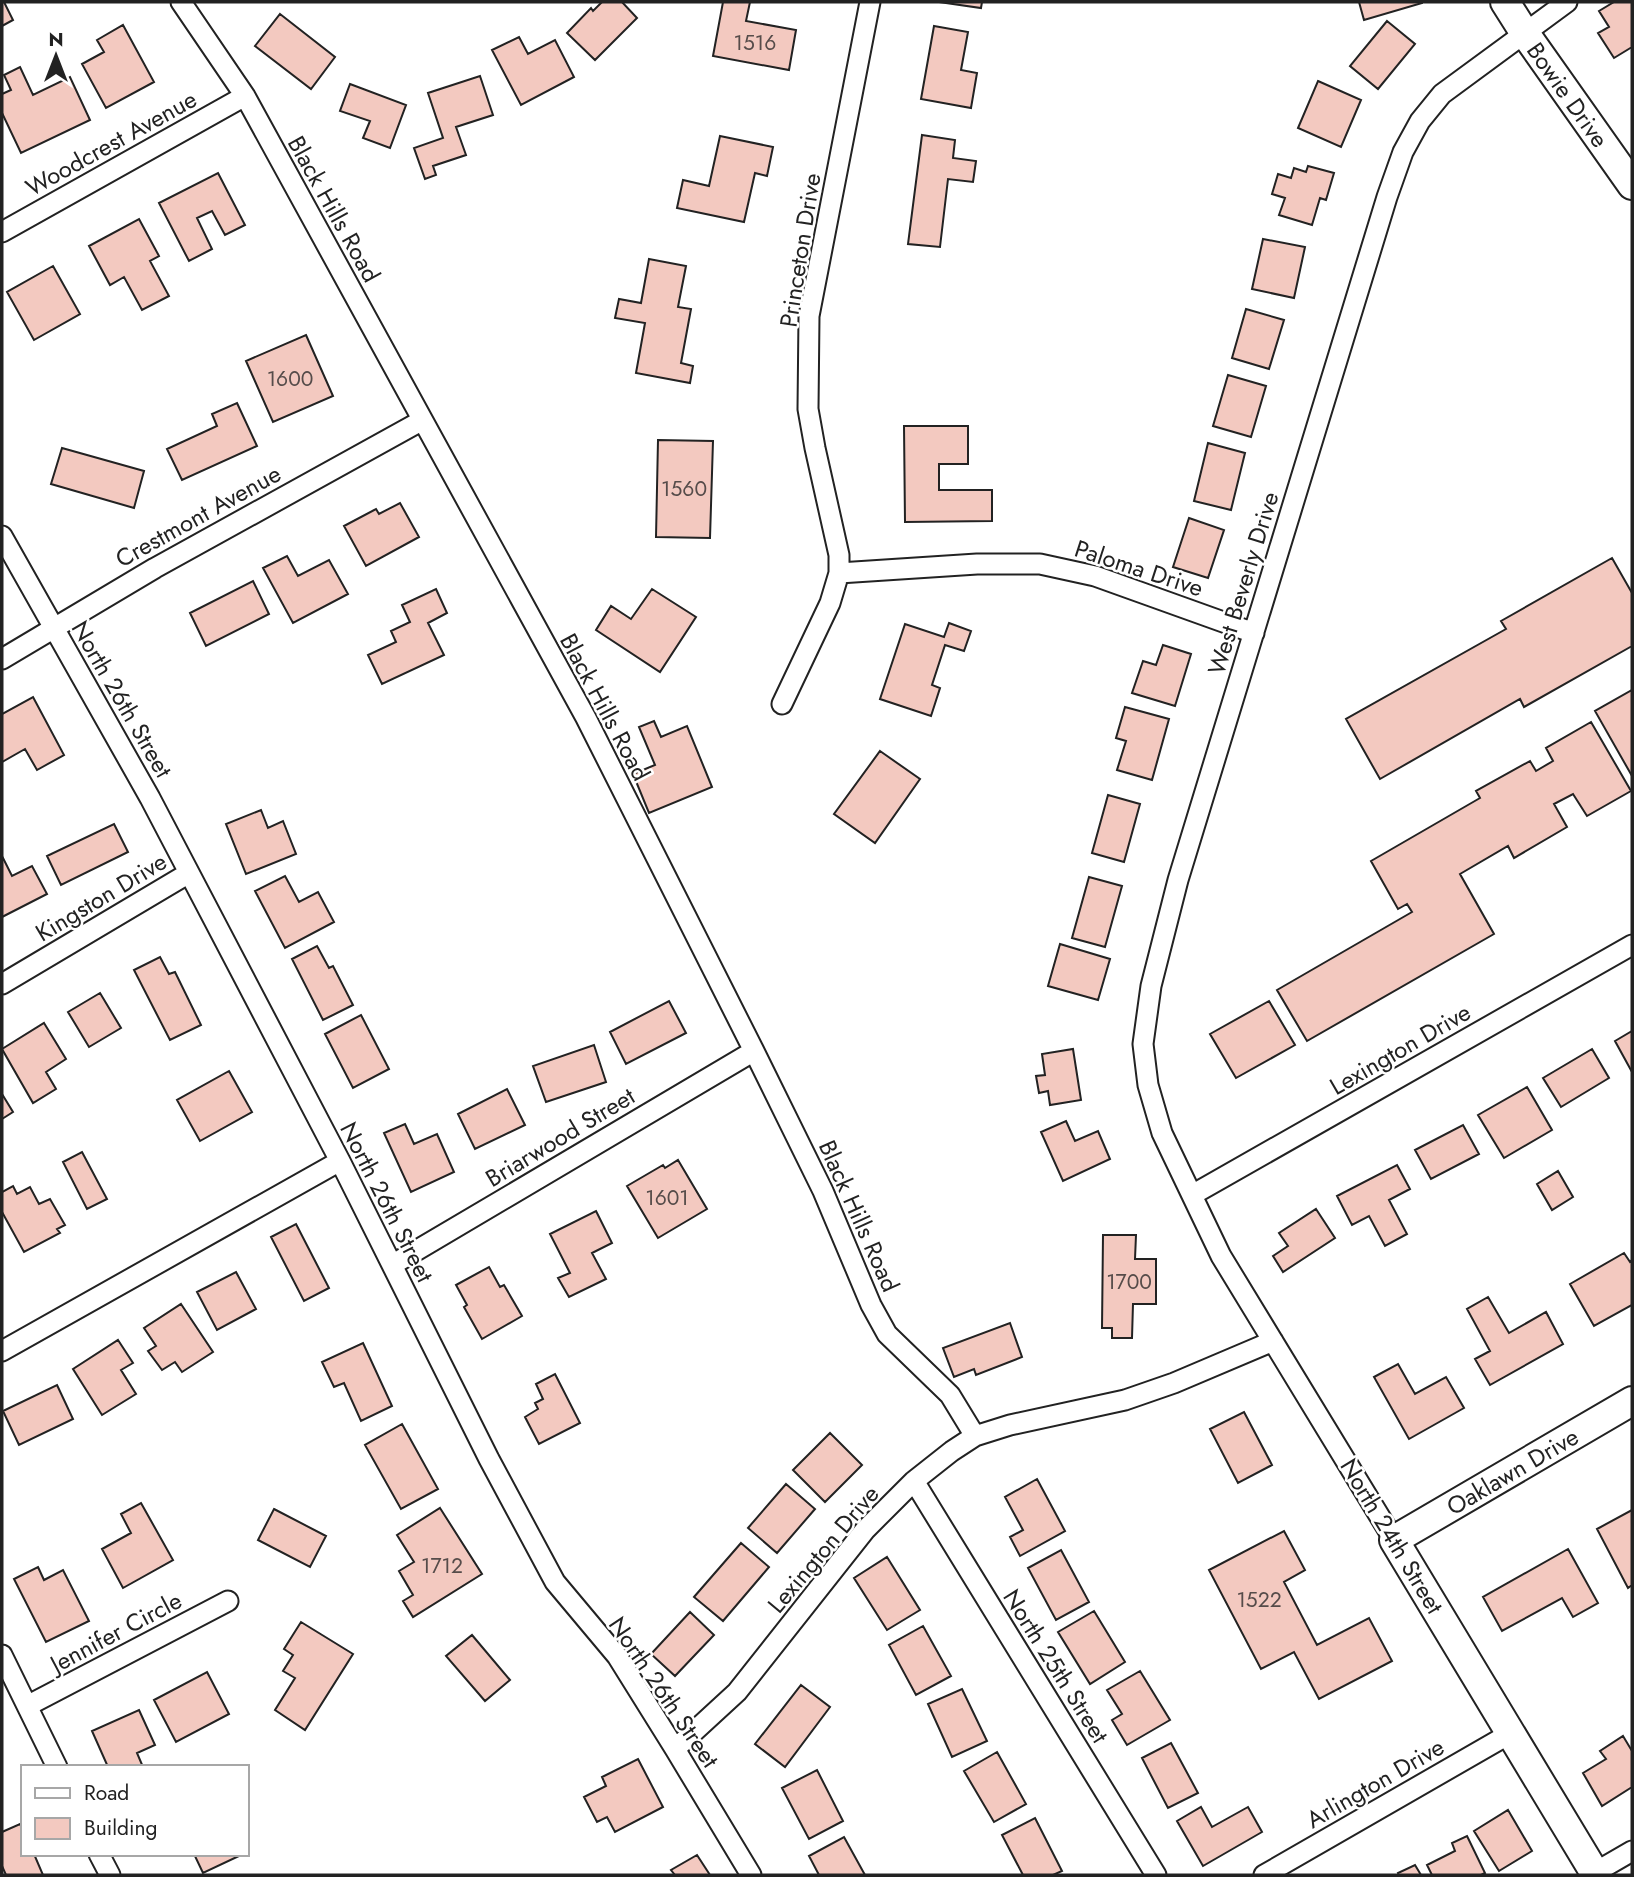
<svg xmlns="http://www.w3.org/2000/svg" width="1634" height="1877" viewBox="0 0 1634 1877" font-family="Jost,sans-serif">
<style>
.building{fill:#f3c9c0;stroke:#222;stroke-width:2}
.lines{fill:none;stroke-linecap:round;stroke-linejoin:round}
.street-casing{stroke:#222;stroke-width:23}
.secondary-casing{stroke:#222;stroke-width:32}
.street{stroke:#fff;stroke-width:19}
.secondary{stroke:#fff;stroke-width:28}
.labels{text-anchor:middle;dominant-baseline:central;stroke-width:5;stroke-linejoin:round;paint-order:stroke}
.number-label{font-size:21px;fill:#564c4a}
.street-label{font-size:24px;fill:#222;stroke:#fff}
</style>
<rect width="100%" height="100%" fill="#fff"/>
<!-- building -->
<path class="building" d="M2,2H4L13,20L2,26Z
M602,2H622L637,18L595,60L567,33L591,8L593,11Z
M723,2H750L746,21L796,30L789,70L713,56Z
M939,2H982L981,8Z
M1359,2H1422V3L1364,20Z
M1614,2H1632V47L1614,58L1598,33L1609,27L1599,11Z
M280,14L335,57L311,89L255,46Z
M1387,21L1415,44L1378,89L1350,66Z
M123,25L154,82L106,108L82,64L104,52L97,40Z
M934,26L968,32L961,70L977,73L971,108L921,99Z
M519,37L528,54L555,40L574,77L521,105L492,50Z
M20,67L33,95L70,77L90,120L21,153L2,113V94L11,90L4,75Z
M480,76L493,115L456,127L466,155L433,166L436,175L425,179L414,148L443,138L428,93Z
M1318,81L1361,100L1341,147L1298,128Z
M350,84L406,105L390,148L363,138L370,121L340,111Z
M922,135L955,140L953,158L976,161L973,182L948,179L940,247L908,244Z
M720,136L773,147L767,176L755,173L744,222L677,208L683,180L709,186Z
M1308,166L1334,173L1326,200L1320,198L1312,225L1279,215L1285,198L1272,194L1278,174L1291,178L1294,168L1306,172Z
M218,173L245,225L225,235L212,211L197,218L212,249L189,261L159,203Z
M139,219L159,256L150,261L169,296L142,310L124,277L110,285L89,246Z
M1263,239L1305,247L1294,298L1252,289Z
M649,259L686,266L678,307L691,309L681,363L693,366L690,383L636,373L645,323L615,318L619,299L641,303Z
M53,266L80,314L34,340L7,292Z
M1246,309L1284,320L1269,369L1232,358Z
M306,335L333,396L273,422L246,361Z
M1228,375L1266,386L1251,437L1213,426Z
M237,403L257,446L182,480L167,449L217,426L212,414Z
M904,426H968V464H939V490H992V521L905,522Z
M658,440L713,441L710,538L656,537Z
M1208,443L1245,453L1231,510L1194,501Z
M62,448L144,471L134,508L51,484Z
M400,503L419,537L366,566L344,526L376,509L379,514Z
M1189,518L1224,530L1208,578L1173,567Z
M287,556L298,576L329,560L348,594L293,623L263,568Z
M1612,558L1632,593V646L1524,707L1520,699L1380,779L1346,719L1506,629L1501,621Z
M253,581L269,614L206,646L190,613Z
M436,589L447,613L428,623L444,655L382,684L368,655L396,642L391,631L410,622L402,605Z
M652,589L696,617L660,672L596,630L611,606L631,619Z
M949,623L971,631L964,651L945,645L932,685L940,688L931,716L880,699L905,624L944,637Z
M1163,645L1191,654L1175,706L1132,693L1143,661L1156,665Z
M1632,690V776L1595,711Z
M33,697L64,755L37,770L25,749L2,762V714Z
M1125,707L1169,719L1152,780L1117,770L1126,741L1116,738Z
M654,721L661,737L687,726L712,787L649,813L633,774L655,765L639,727Z
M1591,722L1631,791L1587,816L1573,794L1554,804L1567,827L1514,858L1508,846L1460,874L1494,934L1307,1041L1277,990L1412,912L1407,904L1398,909L1371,861L1480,798L1476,791L1530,761L1536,771L1553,761L1546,748Z
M880,751L920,779L875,843L834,814Z
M1108,795L1140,804L1124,862L1092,853Z
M261,810L268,828L283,821L296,854L246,874L226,824Z
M114,824L128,852L61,885L47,856Z
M3,858L12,876L32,866L47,894L2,917V859Z
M285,876L299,902L318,892L334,922L285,948L255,891Z
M1089,877L1122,886L1105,947L1072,938Z
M1060,944L1110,959L1098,1000L1048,986Z
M317,946L329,968L333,966L353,1005L323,1020L292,959Z
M160,957L169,974L175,972L201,1025L170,1040L134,970Z
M100,993L121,1028L89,1047L68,1012Z
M669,1001L686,1033L626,1064L610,1032Z
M1269,1001L1295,1045L1236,1078L1210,1034Z
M361,1015L389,1069L353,1088L325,1034Z
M44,1023L66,1059L46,1072L56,1089L33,1103L2,1049Z
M1632,1031V1072L1615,1041Z
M594,1045L606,1082L546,1102L533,1066Z
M1073,1049L1081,1100L1050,1105L1048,1091L1039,1093L1036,1076L1045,1075L1042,1054Z
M1592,1049L1609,1078L1561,1107L1543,1078Z
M229,1071L252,1112L200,1141L177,1100Z
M1527,1087L1552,1130L1504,1158L1478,1115Z
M507,1089L525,1125L475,1149L458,1114Z
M2,1094L13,1112L2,1119Z
M1066,1121L1075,1141L1098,1131L1110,1159L1063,1181L1041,1132Z
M405,1124L414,1144L437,1134L454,1172L411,1192L384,1133Z
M1463,1125L1479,1154L1431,1179L1415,1150Z
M82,1152L107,1199L87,1209L63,1162Z
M678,1160L707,1209L658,1238L627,1186L663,1165L665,1168Z
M1397,1165L1410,1189L1389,1200L1407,1234L1385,1246L1369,1216L1352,1225L1337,1196Z
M1558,1171L1573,1197L1552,1210L1537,1184Z
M13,1186L17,1194L30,1187L39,1204L50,1199L65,1225L57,1229L60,1233L24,1252L2,1212V1192Z
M1316,1209L1335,1238L1283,1272L1273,1256L1288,1246L1279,1233Z
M596,1211L612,1243L592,1253L606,1279L569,1297L558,1278L570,1273L550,1234Z
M296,1224L329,1288L304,1301L271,1237Z
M1103,1235H1136L1135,1259H1156V1304H1133L1132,1338H1112V1328H1102Z
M1624,1253L1630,1262L1632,1260V1305L1594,1326L1570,1284Z
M489,1267L500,1287L504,1285L522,1316L482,1339L464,1307L467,1305L456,1285Z
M236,1272L256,1309L217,1330L197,1292Z
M1488,1297L1509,1333L1546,1312L1563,1344L1490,1385L1475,1359L1490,1351L1467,1309Z
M181,1304L213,1352L182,1372L175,1362L162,1370L148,1351L156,1346L144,1328Z
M1010,1323L1022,1357L976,1375L974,1369L954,1377L943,1348Z
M118,1340L133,1363L121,1370L136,1394L102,1415L73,1369Z
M363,1343L392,1406L361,1421L344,1383L334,1387L322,1362Z
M1398,1364L1415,1394L1446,1377L1464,1408L1409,1439L1374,1377Z
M555,1374L580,1423L539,1444L525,1417L538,1409L535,1403L543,1399L536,1384Z
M57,1385L73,1419L19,1445L3,1411Z
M1244,1412L1272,1465L1238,1483L1210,1429Z
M402,1424L438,1489L401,1509L365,1445Z
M830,1433L862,1465L825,1502L793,1470Z
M1037,1479L1065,1531L1020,1556L1010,1537L1023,1530L1005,1497Z
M786,1484L815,1509L777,1553L748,1528Z
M141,1503L173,1560L123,1588L102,1549L131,1533L121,1514Z
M440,1508L482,1574L413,1617L403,1601L413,1595L399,1571L414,1562L397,1535Z
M274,1509L326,1536L310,1567L258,1540Z
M1632,1510V1585L1628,1588L1597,1529Z
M1284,1531L1305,1570L1284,1582L1317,1645L1369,1618L1392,1661L1319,1699L1294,1652L1261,1669L1209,1570Z
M741,1543L769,1567L723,1621L694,1597Z
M1568,1549L1598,1603L1573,1617L1562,1598L1502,1631L1483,1597Z
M1061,1550L1089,1602L1056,1620L1028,1568Z
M887,1557L920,1610L887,1630L854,1578Z
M38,1567L44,1580L63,1570L89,1621L46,1642L14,1579Z
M1094,1611L1125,1662L1090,1684L1058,1632Z
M690,1612L714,1635L675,1676L651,1654Z
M301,1622L353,1654L305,1730L275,1710L295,1678L283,1671L293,1655L284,1649Z
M923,1626L951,1676L916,1695L889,1645Z
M472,1635L510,1680L485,1701L446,1656Z
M1140,1671L1170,1720L1127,1745L1112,1720L1122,1714L1107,1690Z
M207,1672L229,1714L176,1742L154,1700Z
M801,1685L830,1707L785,1767L755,1744Z
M962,1689L987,1741L952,1757L928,1704Z
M139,1710L155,1745L137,1753L143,1767H108L92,1731Z
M1623,1736L1632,1751V1787L1602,1806L1583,1773L1606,1759L1600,1751Z
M1171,1743L1198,1793L1168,1808L1142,1758Z
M997,1752L1026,1804L994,1822L964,1771Z
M638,1759L663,1807L615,1832L607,1817L597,1822L584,1797L606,1786L602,1777Z
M817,1770L843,1821L809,1839L782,1788Z
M1201,1807L1212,1827L1248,1807L1262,1832L1203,1866L1177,1821Z
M1508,1810L1532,1851L1499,1871L1474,1831Z
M1035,1818L1062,1871L1053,1875H1023L1002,1835Z
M20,1824L23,1830V1854H34L43,1875H6L2,1866V1832Z
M1467,1836L1485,1873L1481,1875H1432L1427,1865L1455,1851L1452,1843Z
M844,1837L865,1875H819L809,1856Z
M194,1854H238L239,1856L203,1873Z
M697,1855L710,1875H675L671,1870Z
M1415,1865L1421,1875H1399L1398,1873Z"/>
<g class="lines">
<!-- street casing -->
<g class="street-casing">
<path id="street" d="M181,2L245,96L586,718L754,1051L823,1191L871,1305L887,1334L950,1395L975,1436
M2,232L245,96
M2,536L150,798L340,1161L489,1459L555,1582L617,1656L675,1749L751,1875
M839,573L977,564H1040L1095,576L1254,633
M2,659L155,568L421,421
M782,704L830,603L839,573V555L815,448L808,409L809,316L870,2
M2,984L189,873
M1192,1195L1632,945
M392,1265L754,1051
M2,1351L340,1161
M914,1481L1156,1875
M1394,1540L1221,1256L1162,1133L1148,1085L1143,1044L1151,986L1178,880L1387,197L1403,152L1420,121L1442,94L1567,2
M2,1655L57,1767
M27,1706L228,1601
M675,1749L737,1692L865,1530L914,1481L952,1451L975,1436L1010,1425L1125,1400L1174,1383L1273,1341
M99,1854L110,1875
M1594,1873L1632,1851
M1264,1875L1511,1733"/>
</g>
<!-- secondary casing -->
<g class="secondary-casing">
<g id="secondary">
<path id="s1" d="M1505,2L1524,32L1632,185"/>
<path id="s2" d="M1596,1875L1394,1540L1632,1401"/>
</g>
</g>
<!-- street -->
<use href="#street" class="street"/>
<!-- secondary -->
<use href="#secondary" class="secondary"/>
</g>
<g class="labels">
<!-- number labels -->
<g class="number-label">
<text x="755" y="43">1516</text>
<text x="290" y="379">1600</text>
<text x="684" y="489">1560</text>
<text x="667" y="1198">1601</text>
<text x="1129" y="1282">1700</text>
<text x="442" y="1566">1712</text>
<text x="1259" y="1600">1522</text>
</g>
<!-- street labels -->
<g class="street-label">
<text stroke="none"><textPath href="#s1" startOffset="112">Bowie Drive</textPath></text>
<text transform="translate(111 143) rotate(-29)">Woodcrest Avenue</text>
<text transform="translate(334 209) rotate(61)">Black Hills Road</text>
<text transform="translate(800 250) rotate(-81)">Princeton Drive</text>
<text transform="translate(198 516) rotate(-29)">Crestmont Avenue</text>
<text transform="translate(1139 568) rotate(18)">Paloma Drive</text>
<text transform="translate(1243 583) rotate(-73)">West Beverly Drive</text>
<text transform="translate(122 699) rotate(60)">North 26th Street</text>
<text transform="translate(605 707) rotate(62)">Black Hills Road</text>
<text transform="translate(101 897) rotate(-31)">Kingston Drive</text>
<text transform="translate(1400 1049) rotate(-30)">Lexington Drive</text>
<text transform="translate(560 1137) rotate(-31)">Briarwood Street</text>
<text transform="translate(387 1202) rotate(63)">North 26th Street</text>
<text transform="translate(859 1216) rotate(66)">Black Hills Road</text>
<text stroke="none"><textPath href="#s2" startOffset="528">Oaklawn Drive</textPath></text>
<text transform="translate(1392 1536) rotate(59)">North 24th Street</text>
<text transform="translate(823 1549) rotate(-50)">Lexington Drive</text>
<text transform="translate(116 1632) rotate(-28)">Jennifer Circle</text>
<text transform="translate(1056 1666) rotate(58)">North 25th Street</text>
<text transform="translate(664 1692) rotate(56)">North 26th Street</text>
<text transform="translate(1375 1783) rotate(-30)">Arlington Drive</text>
</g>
</g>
<!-- border -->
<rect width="1634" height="1877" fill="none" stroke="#222222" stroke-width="7"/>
<!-- legend -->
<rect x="21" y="1765" width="228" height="91" fill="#ffffff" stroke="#a7a7a7" stroke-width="2"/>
<rect x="35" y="1788" width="35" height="10" fill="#ffffff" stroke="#a7a7a7" stroke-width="2"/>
<text x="84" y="1800" font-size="21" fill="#222222">Road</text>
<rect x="35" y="1818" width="35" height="21" fill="#f3c9c0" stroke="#a7a7a7" stroke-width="2"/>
<text x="84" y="1835" font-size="21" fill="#222222">Building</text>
<!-- north arrow -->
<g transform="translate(56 56)" stroke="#ffffff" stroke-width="5" paint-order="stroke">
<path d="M0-5L12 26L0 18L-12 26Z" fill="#222222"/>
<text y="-10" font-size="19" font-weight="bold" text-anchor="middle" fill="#222222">N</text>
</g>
</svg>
